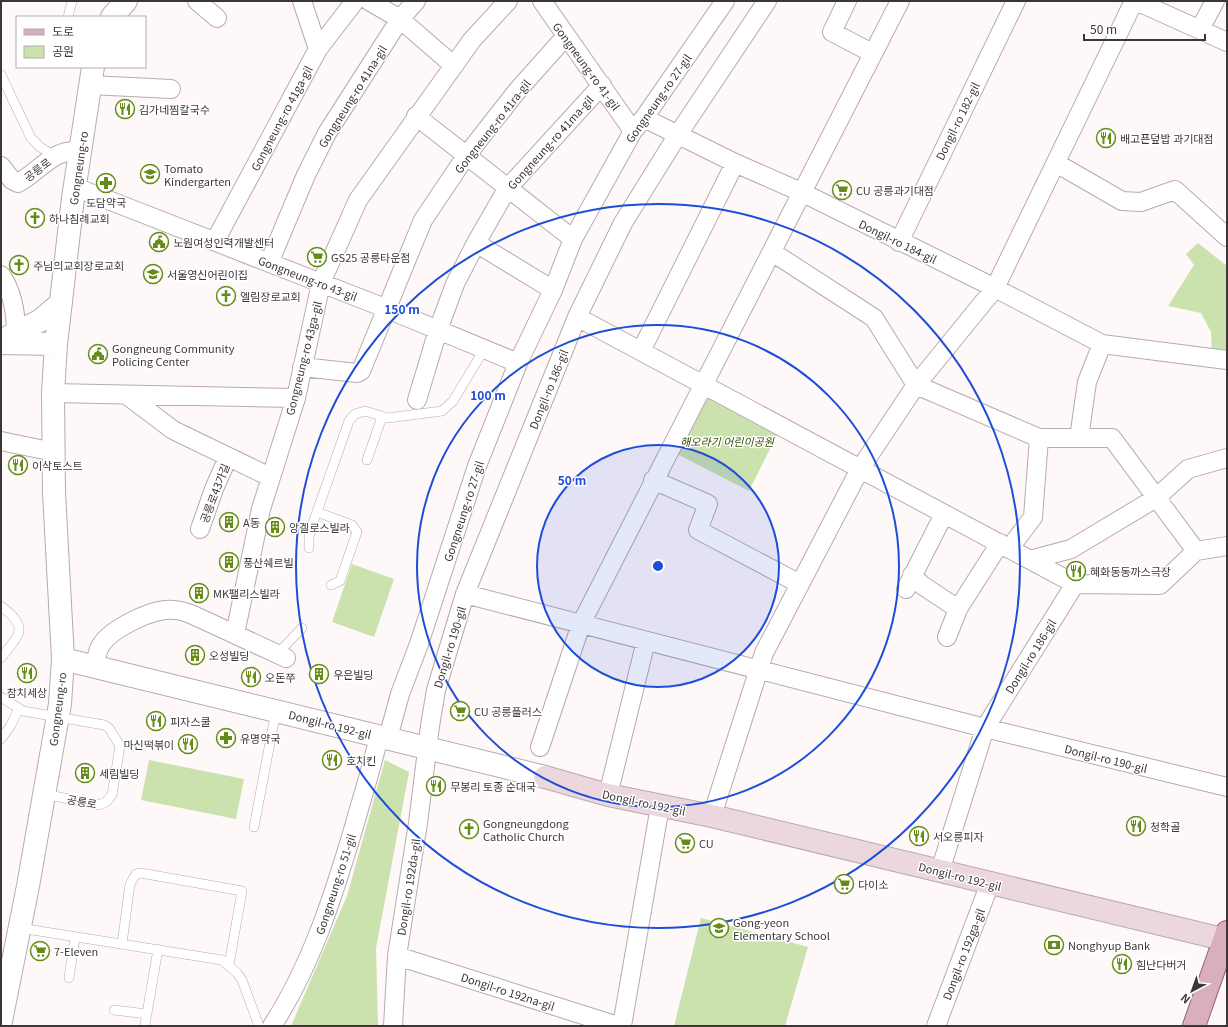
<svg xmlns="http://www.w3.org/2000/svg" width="1228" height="1027" viewBox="0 0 1228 1027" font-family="Georgia,'Noto Sans KR',serif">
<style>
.green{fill:#cbe2ae}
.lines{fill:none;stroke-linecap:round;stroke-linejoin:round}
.service-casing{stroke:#b8aaae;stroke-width:10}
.minor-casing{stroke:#b8aaae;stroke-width:20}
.tertiary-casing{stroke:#b8aaae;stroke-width:24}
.secondary-casing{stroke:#b8aaae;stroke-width:24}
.primary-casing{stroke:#926271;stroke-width:24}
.service{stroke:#fff;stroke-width:9}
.minor{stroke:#fff;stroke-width:18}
.tertiary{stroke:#fff;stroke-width:22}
.secondary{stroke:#ecd7de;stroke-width:22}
.primary{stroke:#daafbc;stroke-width:22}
.ring{fill:none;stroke:#1d4ed8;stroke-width:2}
.labels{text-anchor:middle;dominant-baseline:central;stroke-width:3;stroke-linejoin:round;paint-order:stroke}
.street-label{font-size:11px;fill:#3c3638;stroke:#fff}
.poi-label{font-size:11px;fill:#3c3638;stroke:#fff;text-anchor:start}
.park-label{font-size:11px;font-style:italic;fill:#344b05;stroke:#fff}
.centre{fill:#1d4ed8;stroke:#fff;stroke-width:2}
.ring-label{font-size:12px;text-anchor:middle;font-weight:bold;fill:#1d4ed8;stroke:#fff;stroke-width:3;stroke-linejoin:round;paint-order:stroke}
</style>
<rect width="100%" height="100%" fill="#fef8f9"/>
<!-- green -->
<path class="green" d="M1198,243L1227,266V351L1212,353L1211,332L1201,313L1168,306L1194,265L1186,254Z
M706,392L780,429L749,491L675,453Z
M352,564L394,579L374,637L332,622Z
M149,760L244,779L236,819L141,800Z
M385,760L409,772L376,948L378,1026H291L347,896Z
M701,918L808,947L785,1026H674Z"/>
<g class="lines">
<!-- service casing -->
<g class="service-casing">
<path id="service" d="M68,17L72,1
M1,75L31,138L40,147L55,156
M367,460L382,417
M317,512L352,525L357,532L340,581L331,585
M309,548V537L314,520L349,421L355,414L365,411L388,418L442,411L453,401L485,348
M1,606C30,629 20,633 1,658
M277,654L302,628
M1,697L23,711L104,725L109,728L120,746L112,795L106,802L99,805L44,794
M1,739L11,725L18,710
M254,827L276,711
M20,928L222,960L237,973L242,980L259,1026
M122,944L130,884L136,874L141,873L242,891L229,965
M69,978L75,937
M114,1010L147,1014
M145,1025L158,949"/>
</g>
<!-- minor casing -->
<g class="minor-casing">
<path id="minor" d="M197,1L217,18
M302,1L318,49
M369,1L400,19L453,65
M542,1L633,131
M847,1L832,32L872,53
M1136,1L1227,42
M1200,29L1215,1
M90,85L171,89
M416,116L573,239
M644,118L735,163L801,192L995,288L1102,344L1227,360
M1056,163L1122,201L1141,202L1175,190L1227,237
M1,166L12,180L18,183C39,172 54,147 80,152
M75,187L385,308L518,363
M215,241L318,49L355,1
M899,242L1016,1
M476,243L553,290
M269,263L306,175L327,133L400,19L416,1
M1,275C12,291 16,314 16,333
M577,317L1075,584L1160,585L1196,551L1112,438H1039L916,385L874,318L772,252
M641,351L735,163
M302,367L357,373L361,371L423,220L466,156L517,91L566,36
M53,393L296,398
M128,396L173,430L270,477
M417,400L438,330L455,284L476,243L507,189L602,85
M1079,438L1087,382L1102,344
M1,441L54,452
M653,480L708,504L698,530L800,584
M200,529L214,489L228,457
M1009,549L1033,517L1039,438
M1196,551L1227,546
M1030,560L1071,549L1156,498L1188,469L1227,458
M912,575L922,585L958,609
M906,589L944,514
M465,594L985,728L1227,787
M235,634L261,509L296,398L321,283L358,200L472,40L508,1
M947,637L958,609L1000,543
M95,666C96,660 97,651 101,645C111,629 147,612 165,610C175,609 184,611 193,615L286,658
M388,738L400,694L419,644L477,466L518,363L553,290L573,239L633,131L644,118L725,1
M540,747L581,624L900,1
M608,795L646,641
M712,816L764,653L860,469L916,385L995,288L1134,1
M940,871L985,728L1075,584
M397,956L618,1026
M272,1026C311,966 333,897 353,830C362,798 372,767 379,736
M393,1026L397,956L418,823L430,726L436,690L465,594L577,317L623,223L677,136L767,1
M622,1026L660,806
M936,1026L990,883"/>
</g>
<!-- tertiary casing -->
<g class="tertiary-casing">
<path id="tertiary" d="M112,17L126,1
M1,341L41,320L61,303
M1,343L56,344
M63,659L545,777
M1,1021L28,886L60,704L63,659L54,493L53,393L56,344L73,198L93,67"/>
</g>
<!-- secondary casing -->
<g class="secondary-casing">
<path id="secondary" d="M545,777L608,795L712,816L1227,940"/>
</g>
<!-- primary casing -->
<g class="primary-casing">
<path id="primary" d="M1194,1026L1227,932"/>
</g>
<!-- service -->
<use href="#service" class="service"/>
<!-- minor -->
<use href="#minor" class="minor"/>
<!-- tertiary -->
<use href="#tertiary" class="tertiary"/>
<!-- secondary -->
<use href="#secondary" class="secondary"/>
<!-- primary -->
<use href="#primary" class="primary"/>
</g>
<!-- distance rings -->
<circle cx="658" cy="566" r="121" fill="#1d4ed8" fill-opacity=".12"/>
<g class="ring">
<circle cx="658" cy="566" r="121"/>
<circle cx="658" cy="566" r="241"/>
<circle cx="658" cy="566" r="362"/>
</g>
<!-- icons -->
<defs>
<g id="restaurant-ring" transform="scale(1)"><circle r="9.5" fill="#fff" stroke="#668c17" stroke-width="1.5"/><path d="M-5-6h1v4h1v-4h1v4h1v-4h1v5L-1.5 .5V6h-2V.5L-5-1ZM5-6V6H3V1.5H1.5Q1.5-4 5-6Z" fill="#668c17"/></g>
<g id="school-ring" transform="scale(1)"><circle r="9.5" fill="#fff" stroke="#668c17" stroke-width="1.5"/><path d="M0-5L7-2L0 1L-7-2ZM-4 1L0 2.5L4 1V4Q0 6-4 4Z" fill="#668c17"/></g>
<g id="pharmacy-ring" transform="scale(1)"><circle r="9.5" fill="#fff" stroke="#668c17" stroke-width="1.5"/><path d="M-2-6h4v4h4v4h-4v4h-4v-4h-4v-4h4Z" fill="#668c17"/></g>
<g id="supermarket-ring" transform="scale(1)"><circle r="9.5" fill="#fff" stroke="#668c17" stroke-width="1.5"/><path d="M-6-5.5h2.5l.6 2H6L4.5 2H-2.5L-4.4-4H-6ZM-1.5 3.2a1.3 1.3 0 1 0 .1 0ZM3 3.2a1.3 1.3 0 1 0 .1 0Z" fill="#668c17"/></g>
<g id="church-ring" transform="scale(1)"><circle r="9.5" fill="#fff" stroke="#668c17" stroke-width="1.5"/><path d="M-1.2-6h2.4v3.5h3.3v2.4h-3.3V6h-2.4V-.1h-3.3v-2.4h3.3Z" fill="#668c17"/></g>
<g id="civic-ring" transform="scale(1)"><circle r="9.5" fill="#fff" stroke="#668c17" stroke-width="1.5"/><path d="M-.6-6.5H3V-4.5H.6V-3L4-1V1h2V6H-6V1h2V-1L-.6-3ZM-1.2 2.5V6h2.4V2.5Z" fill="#668c17"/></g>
<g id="building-ring" transform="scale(1)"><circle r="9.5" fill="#fff" stroke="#668c17" stroke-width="1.5"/><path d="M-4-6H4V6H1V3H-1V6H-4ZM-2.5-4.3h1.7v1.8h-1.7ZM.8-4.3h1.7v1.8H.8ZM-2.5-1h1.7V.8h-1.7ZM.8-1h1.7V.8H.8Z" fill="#668c17"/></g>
<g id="bank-ring" transform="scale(1)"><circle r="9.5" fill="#fff" stroke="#668c17" stroke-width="1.5"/><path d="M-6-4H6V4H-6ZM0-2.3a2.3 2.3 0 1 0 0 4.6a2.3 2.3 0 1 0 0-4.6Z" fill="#668c17"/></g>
</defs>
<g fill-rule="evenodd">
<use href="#restaurant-ring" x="125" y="109"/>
<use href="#restaurant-ring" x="1106" y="138"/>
<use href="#school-ring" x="150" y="174"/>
<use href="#pharmacy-ring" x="106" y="183"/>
<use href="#supermarket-ring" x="842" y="190"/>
<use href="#church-ring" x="35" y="218"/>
<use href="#civic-ring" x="159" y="242"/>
<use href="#supermarket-ring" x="317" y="257"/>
<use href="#church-ring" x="19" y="265"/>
<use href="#school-ring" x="153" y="274"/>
<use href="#church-ring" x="226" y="296"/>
<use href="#civic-ring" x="98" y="354"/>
<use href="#restaurant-ring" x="18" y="465"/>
<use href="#building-ring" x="229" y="522"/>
<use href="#building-ring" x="275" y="527"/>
<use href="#building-ring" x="229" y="562"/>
<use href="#restaurant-ring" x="1076" y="571"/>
<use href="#building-ring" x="199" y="593"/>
<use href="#building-ring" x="195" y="655"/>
<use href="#restaurant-ring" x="27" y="673"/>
<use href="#building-ring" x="319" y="674"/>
<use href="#restaurant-ring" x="251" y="677"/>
<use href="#supermarket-ring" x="460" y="711"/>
<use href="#restaurant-ring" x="156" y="721"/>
<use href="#pharmacy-ring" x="226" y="738"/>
<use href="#restaurant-ring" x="188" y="744"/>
<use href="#restaurant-ring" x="332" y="760"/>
<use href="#building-ring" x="85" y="773"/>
<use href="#restaurant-ring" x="436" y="786"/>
<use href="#restaurant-ring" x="1136" y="826"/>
<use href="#church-ring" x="469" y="829"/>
<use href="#restaurant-ring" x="919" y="836"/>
<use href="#supermarket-ring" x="685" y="843"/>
<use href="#supermarket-ring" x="844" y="884"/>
<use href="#school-ring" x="719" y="928"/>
<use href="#bank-ring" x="1054" y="945"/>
<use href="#supermarket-ring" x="40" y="951"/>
<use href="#restaurant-ring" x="1122" y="964"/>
</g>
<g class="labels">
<!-- street labels -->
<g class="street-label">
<text transform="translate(587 66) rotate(54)">Gongneung-ro 41-gil</text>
<text transform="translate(352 96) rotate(-58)">Gongneung-ro 41na-gil</text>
<text transform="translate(658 98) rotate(-55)">Gongneung-ro 27-gil</text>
<text transform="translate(281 118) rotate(-62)">Gongneung-ro 41ga-gil</text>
<text transform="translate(957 121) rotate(-64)">Dongil-ro 182-gil</text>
<text transform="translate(492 126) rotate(-52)">Gongneung-ro 41ra-gil</text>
<text transform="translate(550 142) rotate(-48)">Gongneung-ro 41ma-gil</text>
<text transform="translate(78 168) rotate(-82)">Gongneung-ro</text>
<text transform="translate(37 169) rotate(-37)">공릉로</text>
<text transform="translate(898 241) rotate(26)">Dongil-ro 184-gil</text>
<text transform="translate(308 278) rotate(21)">Gongneung-ro 43-gil</text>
<text transform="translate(303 358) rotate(-76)">Gongneung-ro 43ga-gil</text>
<text transform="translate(548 389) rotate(-68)">Dongil-ro 186-gil</text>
<text transform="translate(214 493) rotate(-69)">공릉로43가길</text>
<text transform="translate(463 511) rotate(-72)">Gongneung-ro 27-gil</text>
<text transform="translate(449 647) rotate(-73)">Dongil-ro 190-gil</text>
<text transform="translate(1030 656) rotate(-58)">Dongil-ro 186-gil</text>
<text transform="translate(57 709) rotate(-83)">Gongneung-ro</text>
<text transform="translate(330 724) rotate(14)">Dongil-ro 192-gil</text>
<text transform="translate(1106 758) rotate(14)">Dongil-ro 190-gil</text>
<text transform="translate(82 801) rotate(10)">공릉로</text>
<text transform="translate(644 802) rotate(12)">Dongil-ro 192-gil</text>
<text transform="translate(960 876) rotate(14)">Dongil-ro 192-gil</text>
<text transform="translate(335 884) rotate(-72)">Gongneung-ro 51-gil</text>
<text transform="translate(408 887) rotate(-81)">Dongil-ro 192da-gil</text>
<text transform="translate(963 954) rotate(-69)">Dongil-ro 192ga-gil</text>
<text transform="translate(508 991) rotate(18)">Dongil-ro 192na-gil</text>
</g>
<!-- poi labels -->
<g class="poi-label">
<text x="139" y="109">김가네찜칼국수</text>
<text x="1120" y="138">배고픈덮밥 과기대점</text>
<text x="164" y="168">Tomato<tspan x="164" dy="13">Kindergarten</tspan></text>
<text x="856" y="190">CU 공릉과기대점</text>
<text x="106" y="202" text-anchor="middle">도담약국</text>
<text x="49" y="218">하나침례교회</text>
<text x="173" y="242">노원여성인력개발센터</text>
<text x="331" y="257">GS25 공릉타운점</text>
<text x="33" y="265">주님의교회장로교회</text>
<text x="167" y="274">서울영신어린이집</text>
<text x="240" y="296">엘림장로교회</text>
<text x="112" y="348">Gongneung Community<tspan x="112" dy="13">Policing Center</tspan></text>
<text x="32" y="465">이삭토스트</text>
<text x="243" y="522">A동</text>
<text x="289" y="527">앙겔로스빌라</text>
<text x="243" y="562">풍산쉐르빌</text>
<text x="1090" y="571">혜화동동까스극장</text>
<text x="213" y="593">MK팰리스빌라</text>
<text x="209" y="655">오성빌딩</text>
<text x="333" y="674">우은빌딩</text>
<text x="265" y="677">오돈쭈</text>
<text x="27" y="692" text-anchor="middle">참치세상</text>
<text x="474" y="711">CU 공릉플러스</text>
<text x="170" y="721">피자스쿨</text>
<text x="240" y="738">유명약국</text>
<text x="174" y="744" text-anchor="end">마신떡볶이</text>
<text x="346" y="760">호치킨</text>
<text x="99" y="773">세림빌딩</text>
<text x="450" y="786">무봉리 토종 순대국</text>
<text x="483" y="823">Gongneungdong<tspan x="483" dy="13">Catholic Church</tspan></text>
<text x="1150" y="826">청학골</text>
<text x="933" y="836">서오릉피자</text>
<text x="699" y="843">CU</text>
<text x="858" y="884">다이소</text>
<text x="733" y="922">Gong-yeon<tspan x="733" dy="13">Elementary School</tspan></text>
<text x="1068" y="945">Nonghyup Bank</text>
<text x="54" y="951">7-Eleven</text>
<text x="1136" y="964">힘난다버거</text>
</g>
<!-- park labels -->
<g class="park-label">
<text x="727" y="441">해오라기 어린이공원</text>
</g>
</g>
<circle cx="658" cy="566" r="6" class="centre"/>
<g class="ring-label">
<text x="402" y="314">150 m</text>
<text x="488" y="400">100 m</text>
<text x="572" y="485">50 m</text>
</g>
<!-- border -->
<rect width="1228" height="1027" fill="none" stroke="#3c3638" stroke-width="4"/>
<!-- legend -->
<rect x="16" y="16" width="130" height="52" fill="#ffffff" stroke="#b1afaf"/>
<rect x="24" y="29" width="20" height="6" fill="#daafbc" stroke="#b1afaf"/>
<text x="52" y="36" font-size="12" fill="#3c3638">도로</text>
<rect x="24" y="46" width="20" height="12" fill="#cbe2ae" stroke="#b1afaf"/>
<text x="52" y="56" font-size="12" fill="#3c3638">공원</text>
<!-- north arrow -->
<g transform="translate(1192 991) rotate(221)" stroke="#ffffff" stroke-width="3" paint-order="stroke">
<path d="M0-3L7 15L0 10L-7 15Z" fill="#3c3638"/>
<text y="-6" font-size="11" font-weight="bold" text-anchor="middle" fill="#3c3638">N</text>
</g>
<!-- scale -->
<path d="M1084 34v6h121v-6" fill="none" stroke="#3c3638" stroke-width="2"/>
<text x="1090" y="34" font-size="12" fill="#3c3638" stroke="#ffffff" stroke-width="3" paint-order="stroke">50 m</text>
</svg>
